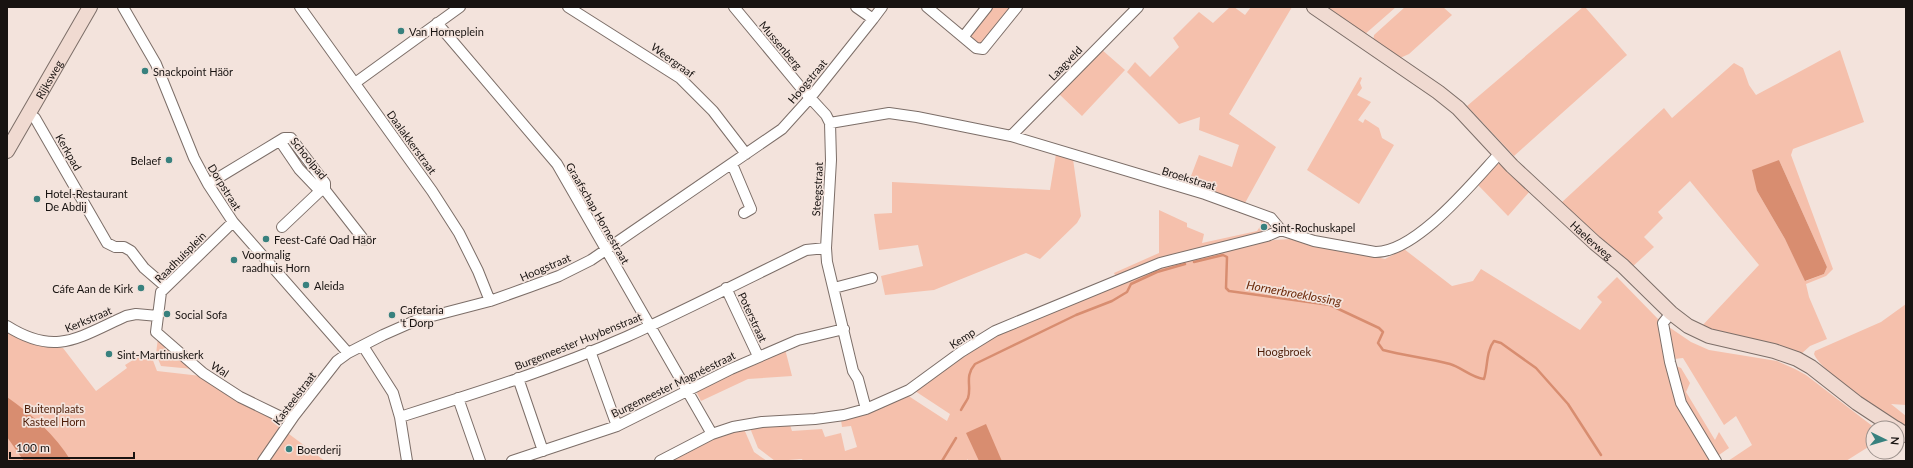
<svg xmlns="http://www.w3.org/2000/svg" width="1913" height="468" viewBox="0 0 1913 468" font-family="Lato,sans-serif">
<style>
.green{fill:#f5c0ac;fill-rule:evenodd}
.water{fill:#d88d70}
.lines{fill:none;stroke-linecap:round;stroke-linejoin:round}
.stream{stroke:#d88d70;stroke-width:2.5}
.street-casing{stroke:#7c6e68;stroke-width:12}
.secondary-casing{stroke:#7c6e68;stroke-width:16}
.street{stroke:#fff;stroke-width:10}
.secondary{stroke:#f0dad1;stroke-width:14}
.poi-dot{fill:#38817e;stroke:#f3e3dc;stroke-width:1.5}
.labels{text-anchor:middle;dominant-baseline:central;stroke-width:3.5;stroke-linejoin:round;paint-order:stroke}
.poi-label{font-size:11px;fill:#181311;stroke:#f3e3dc;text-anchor:start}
.street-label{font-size:11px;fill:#181311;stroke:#f3e3dc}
.park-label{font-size:11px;fill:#4e1e09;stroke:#f3e3dc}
.water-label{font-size:12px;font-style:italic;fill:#6d2a0a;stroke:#f3e3dc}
</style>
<rect width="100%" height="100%" fill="#f3e3dc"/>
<!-- green -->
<path class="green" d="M992,7H1013L980,46L971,38L972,34Z
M1230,7H1234L1245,15L1251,7H1292L1229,114L1276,147L1245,203L1188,184L1199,155L1232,167L1239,145L1199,130L1200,117L1179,124L1127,72L1135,62L1150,77L1179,47L1173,38L1199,12L1213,23Z
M1323,7H1396L1364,35Z
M1405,7H1443L1452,15L1409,54L1400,58L1373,42L1374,35Z
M1583,7H1585L1627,55L1514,156L1467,106Z
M1101,49L1125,70L1082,116L1058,93Z
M1840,50L1864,122L1793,149L1791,155L1833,269L1826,276L1806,284L1809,297L1827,339L1810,346L1800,355L1701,327L1759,265L1690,181L1658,212L1663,218L1644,237L1654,247L1631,268L1561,203L1664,108L1672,118L1734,63L1743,68L1749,85L1756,95ZM1779,160L1827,267L1824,274L1806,281L1785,239L1757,191Z
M1360,77L1362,78L1360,83L1362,88L1357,95L1371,102L1358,120L1363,123L1365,119L1379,128L1382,138L1394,145L1359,204L1307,170Z
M1056,154L1073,159L1081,216L1077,223L1040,259L1026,253L934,290L885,295L881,276L923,266L918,245L879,250L874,214L892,213V182L1050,190Z
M1496,164H1500L1530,191L1508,216L1477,184Z
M1159,210L1187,223V227L1204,234L1202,243L1257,231L1261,225V220L1235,210C1246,213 1275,216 1269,232L1116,277L1114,273L1159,253Z
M1290,239L1385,259L1404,249L1452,286L1473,281L1481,269L1580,330L1602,302L1597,297L1617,277L1658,319L1668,368L1712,461H968V459L966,461H803L802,459L775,461L758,448L750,428L790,425L792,431L822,429L825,437L841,433L845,451L857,447L851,426L842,427L841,420L862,415L907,395L947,421L950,414L915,391L984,342L1026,323L1159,268L1225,251L1274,240Z
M1906,304V405L1891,404L1906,416V427C1887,413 1821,373 1814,354L1815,351L1881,322Z
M1666,325L1691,342L1709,350L1777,361L1795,369L1806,375L1875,428H1873V444L1846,461H1728L1752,445L1736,416L1724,425L1683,358L1674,359Z
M7,331C25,343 41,348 63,348L96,391L127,368L125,365L149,350L157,371L201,376L231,398L283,424L281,428L325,461H7Z
M158,338L193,369L161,366L156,354Z
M785,349L792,376L748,379L701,401L696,391Z
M1676,366L1681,368L1690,383L1686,392L1715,440L1719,432L1729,448L1719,455L1687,405Z
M744,429L754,452L767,461H670L719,436Z"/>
<!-- water -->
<path class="water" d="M1779,160L1827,267L1824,274L1805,281L1785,239L1757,191L1752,170Z
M7,397C32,415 55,434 71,461H24L7,437Z
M986,424L1001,459L1002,461H979L966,433Z"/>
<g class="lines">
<!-- stream -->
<path class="stream" d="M1194,262L1223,255L1227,257L1226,288L1229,291L1330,305L1379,328L1383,332L1378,343L1383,350C1405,356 1428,358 1450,364C1461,367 1472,378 1484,379C1488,366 1486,351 1494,341L1501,343L1536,368L1568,404L1601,455
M961,410C963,406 966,402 968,398C972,386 964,377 975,364L1076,315L1112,301L1127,292L1131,284L1157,272L1185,264
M942,461L956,438"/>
<!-- street casing -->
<g class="street-casing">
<path id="street" d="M123,7L156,64L194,158L208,184L233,222L348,353
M300,7L432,191L459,233L478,271L490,301
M568,7L680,78L713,111L746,154
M734,7L802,89L826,115L830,123L831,160L826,248L827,262L853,371L858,379L866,409
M856,7L873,19L882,7
M927,7L976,48L983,49L1017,7
M437,23L557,164L712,434
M964,36L987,7
M355,83L460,7
M28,114L35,118L107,243L115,247H124L131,251L144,268L166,287
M830,123L889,113L917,117L1011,136L1205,194L1271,218L1281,230L1314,241L1375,252C1416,253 1473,182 1500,153
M1011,136L1138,7
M280,141L299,169L320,191L325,190L364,240
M732,164L751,209L744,213
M208,184L284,138H291L325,183V190
M233,222L161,292L156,332L203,373L240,397L279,416H294
M282,227L320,191
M726,288L758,356
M834,288L872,278
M1671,313L1663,323L1670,362L1681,403L1716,461
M7,326C56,357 79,337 126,316L136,314L158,316
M363,346L393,393L400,417L407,461
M590,351L617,426
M518,378L543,451
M458,398L480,461
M400,417C476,393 553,369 626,337C686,310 746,279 806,250L826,248
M263,461L294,416L337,361L348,353L383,335L417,320L490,301L529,287L559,276L591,260L782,129L810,98L873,19
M512,461L617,426L731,369L798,340L844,329
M660,461L712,434L733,427L762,422L815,419L844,415L866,409L909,390L961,352L995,331L1160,263L1267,236L1281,230"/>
</g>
<!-- secondary casing -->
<g class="secondary-casing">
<g id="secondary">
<path id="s1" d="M1314,7L1438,92L1458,108L1512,166L1595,243L1623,266L1671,313L1688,326L1709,336L1774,351L1797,359L1811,367L1857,403L1895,428"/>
<path id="s2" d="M7,151L90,7"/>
<path d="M1897,429L1906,435"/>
</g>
</g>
<!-- street -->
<use href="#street" class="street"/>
<!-- secondary -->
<use href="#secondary" class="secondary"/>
</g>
<!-- markers -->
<g class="poi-dot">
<circle cx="401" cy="31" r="4"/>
<circle cx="145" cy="71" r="4"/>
<circle cx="169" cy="160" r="4"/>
<circle cx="37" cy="199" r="4"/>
<circle cx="1264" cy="227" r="4"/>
<circle cx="266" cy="239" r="4"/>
<circle cx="234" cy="260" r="4"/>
<circle cx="306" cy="285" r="4"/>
<circle cx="141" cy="288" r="4"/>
<circle cx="167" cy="314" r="4"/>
<circle cx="392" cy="315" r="4"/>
<circle cx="109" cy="354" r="4"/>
<circle cx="289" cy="449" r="4"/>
</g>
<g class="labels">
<!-- poi labels -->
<g class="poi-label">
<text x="409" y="31">Van Horneplein</text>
<text x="153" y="71">Snackpoint Häör</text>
<text x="161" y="160" text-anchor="end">Belaef</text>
<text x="45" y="193">Hotel-Restaurant<tspan x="45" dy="13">De Abdij</tspan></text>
<text x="1272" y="227">Sint-Rochuskapel</text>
<text x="274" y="239">Feest-Café Oad Häör</text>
<text x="242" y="254">Voormalig<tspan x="242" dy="13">raadhuis Horn</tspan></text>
<text x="314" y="285">Aleida</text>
<text x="133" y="288" text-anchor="end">Cáfe Aan de Kirk</text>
<text x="400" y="309">Cafetaria<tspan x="400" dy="13">'t Dorp</tspan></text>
<text x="175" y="314">Social Sofa</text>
<text x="117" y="354">Sint-Martinuskerk</text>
<text x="297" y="449">Boerderij</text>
</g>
<!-- street labels -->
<g class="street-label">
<text transform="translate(781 45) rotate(50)">Mussenberg</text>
<text transform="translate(673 60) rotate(36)">Weergraaf</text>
<text transform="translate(1065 63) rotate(-46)">Laagveld</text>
<text stroke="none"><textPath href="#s2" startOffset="83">Rijksweg</textPath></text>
<text transform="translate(807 81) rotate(-50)">Hoogstraat</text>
<text transform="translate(412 142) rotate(54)">Daalakkerstraat</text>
<text transform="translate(69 152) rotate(60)">Kerkpad</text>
<text transform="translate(309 158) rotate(51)">Schoolpad</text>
<text transform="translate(1189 178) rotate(17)">Broekstraat</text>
<text transform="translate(225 187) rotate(58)">Dorpstraat</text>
<text transform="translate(817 189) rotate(-87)">Steegstraat</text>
<text transform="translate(598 213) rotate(60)">Graafschap Hornestraat</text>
<text stroke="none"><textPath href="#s1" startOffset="364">Haelerweg</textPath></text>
<text transform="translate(180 257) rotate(-45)">Raadhuisplein</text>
<text transform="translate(545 267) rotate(-23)">Hoogstraat</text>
<text transform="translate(753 317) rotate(65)">Poterstraat</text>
<text transform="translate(88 319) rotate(-23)">Kerkstraat</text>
<text transform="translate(962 338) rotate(-33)">Kemp</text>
<text transform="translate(578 341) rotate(-22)">Burgemeester Huybenstraat</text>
<text transform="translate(220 369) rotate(33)">Wal</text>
<text transform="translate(673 384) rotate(-26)">Burgemeester Magnéestraat</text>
<text transform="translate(294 398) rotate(-53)">Kasteelstraat</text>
</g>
<!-- park labels -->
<g class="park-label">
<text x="1284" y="351">Hoogbroek</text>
<text x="54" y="408">Buitenplaats<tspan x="54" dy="13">Kasteel Horn</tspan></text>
</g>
<!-- water labels -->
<g class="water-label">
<text transform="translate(1294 293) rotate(10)">Hornerbroeklossing</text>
</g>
</g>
<!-- border -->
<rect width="1913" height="468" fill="none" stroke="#181311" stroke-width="16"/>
<!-- north arrow -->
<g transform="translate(1885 440) rotate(95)"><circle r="19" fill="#f3e3dc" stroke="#9b908b"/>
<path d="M0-3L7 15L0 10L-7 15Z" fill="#38817e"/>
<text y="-6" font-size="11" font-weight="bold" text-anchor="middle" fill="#181311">N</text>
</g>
<!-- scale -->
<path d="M10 452v6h124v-6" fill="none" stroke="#181311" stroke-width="2"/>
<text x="16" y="452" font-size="12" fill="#181311" stroke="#f3e3dc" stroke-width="3" paint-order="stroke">100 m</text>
</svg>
